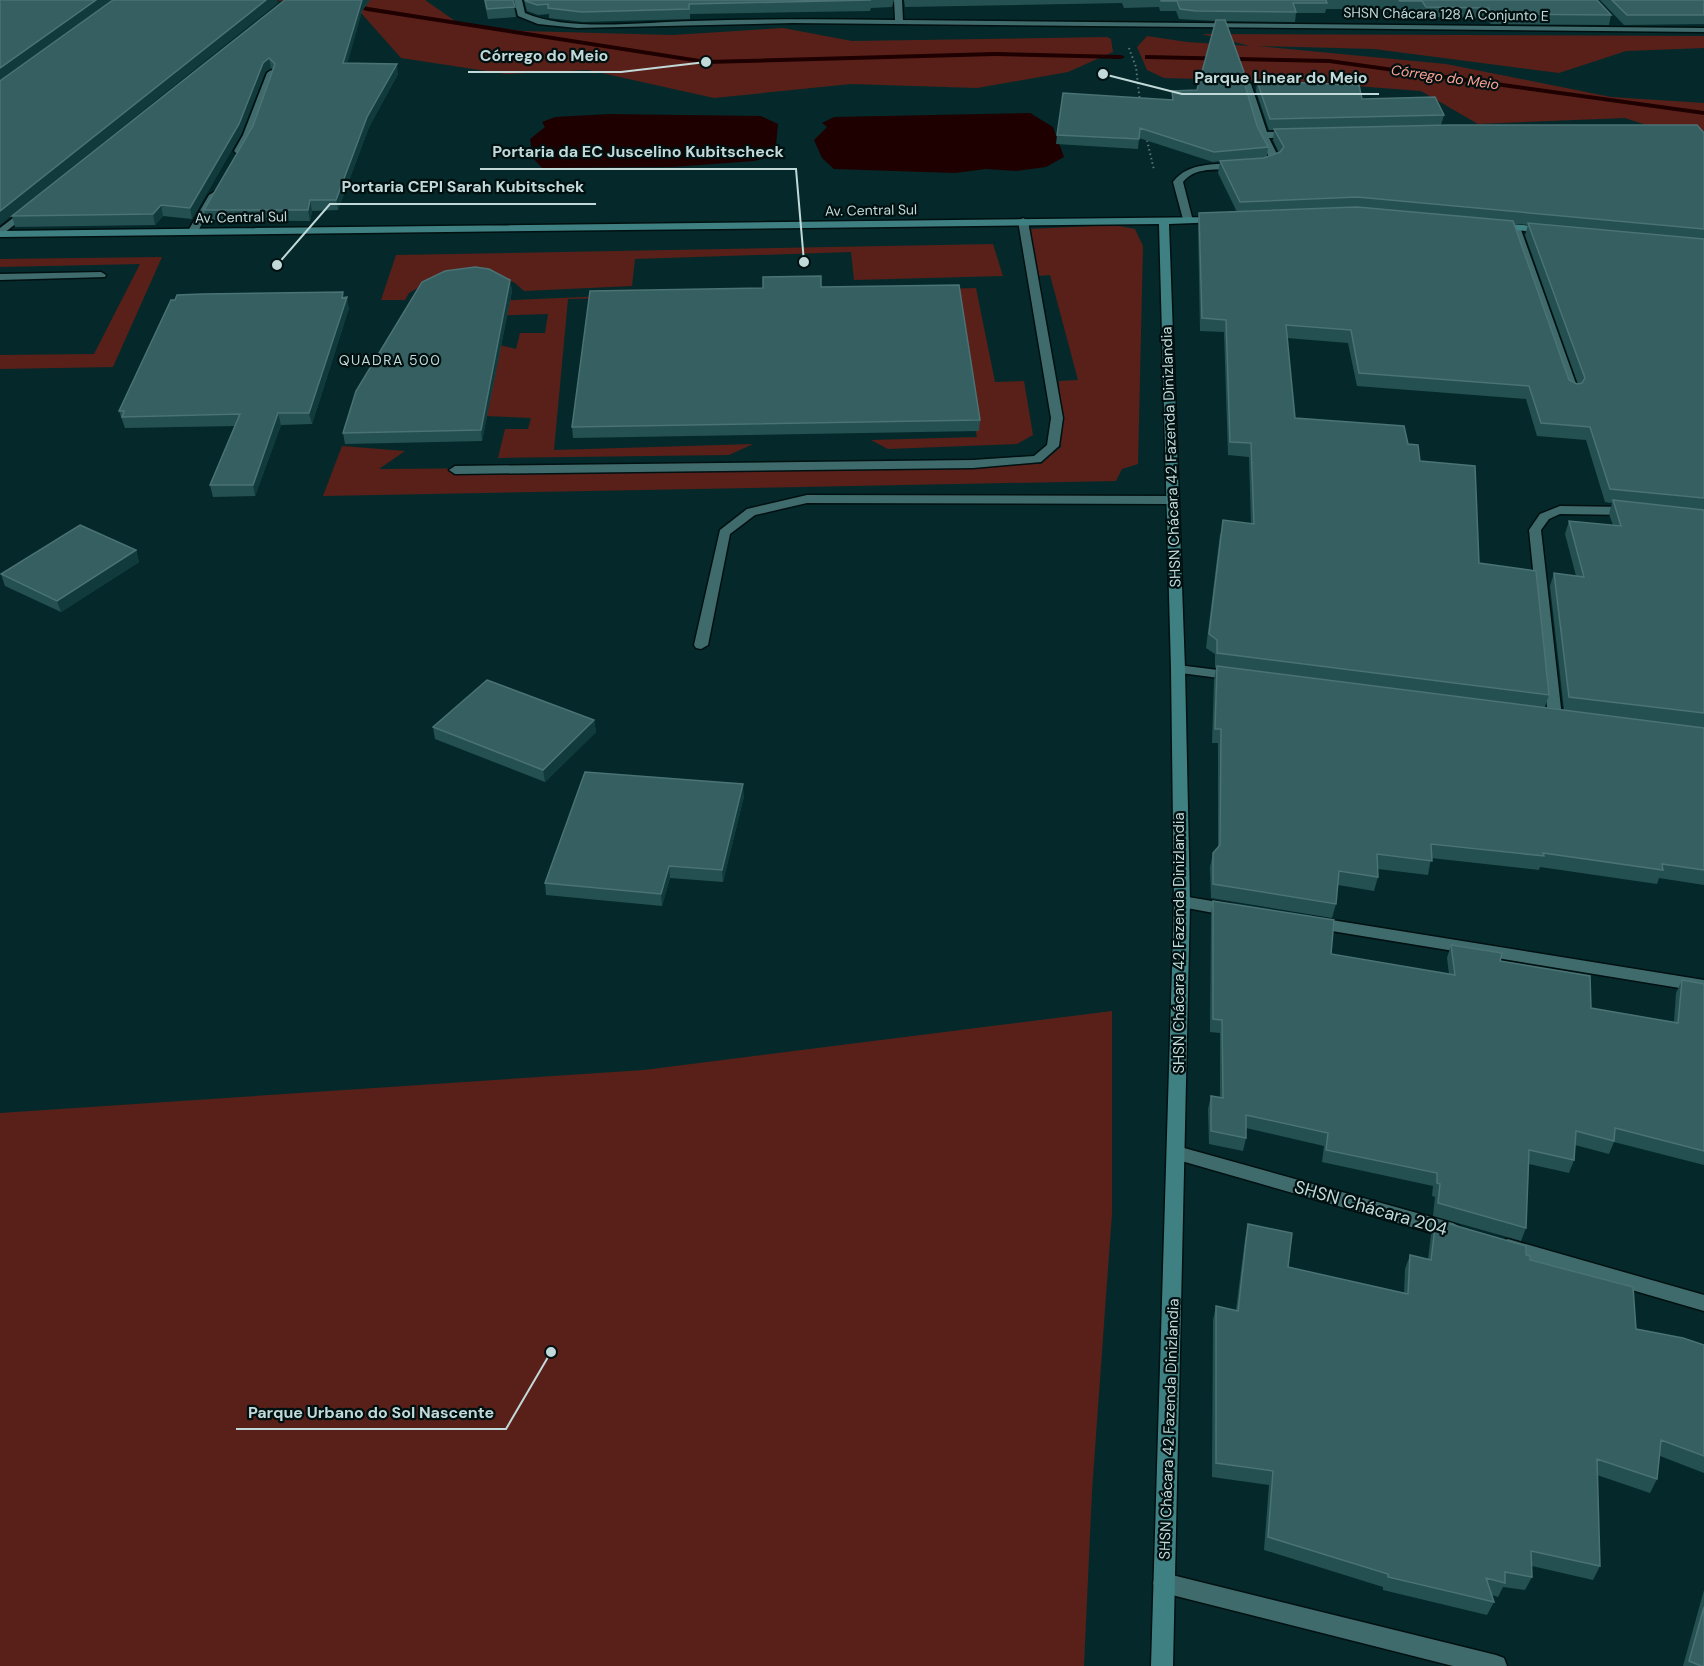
<svg xmlns="http://www.w3.org/2000/svg" width="1704" height="1666" viewBox="0 0 1704 1666" font-family="'DM Sans',sans-serif">
<style>
.green{fill:#592019}
.water{fill:#1f0000}
.lines{fill:none;stroke-linecap:round;stroke-linejoin:round}
.stream{fill:#1f0000;fill-rule:evenodd}
.lane-casing{stroke:#001011;stroke-width:3}
.street-casing{stroke:#001011;stroke-width:3}
.secondary-casing{stroke:#001011;stroke-width:3}
.path{stroke:#597778;stroke-width:2;stroke-dasharray:1.5 3;stroke-linecap:butt}
.lane{fill:#3f6b6d;fill-rule:evenodd}
.street{fill:#3f6b6d;fill-rule:evenodd}
.secondary{fill:#3f8083;fill-rule:evenodd}
.wall{fill:#245052;fill-rule:evenodd}
.shaded-wall{fill:#103a3c}
.building{fill:#355f61;stroke:#4b7274;stroke-width:1.5}
.labels{text-anchor:middle;dominant-baseline:central;stroke-width:4.5;stroke-linejoin:round;paint-order:stroke}
.far-street-label{font-size:14px;fill:#c2d9d9;stroke:#011010}
.far-water-label{font-size:14px;font-style:italic;fill:#fda294;stroke:#011010}
.far-neighbourhood-label{font-size:14px;letter-spacing:1.5px;fill:#c2d9d9;stroke:#011010}
.street-label{font-size:15px;fill:#c2d9d9;stroke:#011010}
.near-street-label{font-size:18px;fill:#c2d9d9;stroke:#011010}
.leader{fill:none;stroke:#c2d9d9;stroke-width:2}
.callout-dot{fill:#c2d9d9;stroke:#011010;stroke-width:2}
.callout-label{font-size:16px;text-anchor:middle;font-weight:bold;fill:#c2d9d9;stroke:#011010;stroke-width:4.5;stroke-linejoin:round;paint-order:stroke}
</style>
<rect width="100%" height="100%" fill="#05292a"/>
<!-- green -->
<path class="green" d="M272,0H425L458,23L523,31L672,35L783,28L852,41L1107,37L1111,39L1113,52L1068,72L977,88L851,84L714,98L588,70L506,74L401,58L362,14L307,3Z
M1202,34L1704,36V48L1626,51L1559,73L1374,49L1257,46L1446,64L1611,97L1704,103V144L1625,118L1478,124L1421,91L1304,82L1164,78L1147,70L1137,47L1147,36L1187,42L1250,46Z
M1114,225L1135,229L1143,246L1138,464L1122,469L1116,481L323,496L342,446L405,451L379,469L1041,464L1061,447L1059,381L1078,380L1050,275L1037,276L1030,229Z
M993,244L1003,276L854,280L851,252L635,259L632,286L524,291L515,283L499,276L430,281L409,293L405,300H381L396,255Z
M162,257L113,367L0,369V355L94,354L140,264L0,267V259Z
M976,288L995,382L1024,381L1033,435L1017,444L888,449L871,440L977,437L946,289Z
M744,290L745,294L568,299L554,450L753,444L729,455L498,458L505,429H528L531,418L484,416L496,344L516,349L520,333H545L548,314L485,316L488,301Z
M1112,1011V1213L1092,1491L1084,1666H0V1113L644,1070Z"/>
<!-- water -->
<path class="water" d="M1030,113L1053,127L1064,157L1046,167L1016,171L986,169L955,173L834,169L822,158L814,140L827,127L822,123L834,117Z
M609,114L761,116L778,124L775,156L754,161L673,167L542,168L533,158L530,139L545,127L542,122L555,117Z"/>
<g class="lines">
<!-- stream -->
<path class="stream" d="M332,0H344L368,7L706,60L995,52L1121,55L1125,57L1121,59L995,56L706,64L367,11Z
M1145,55L1329,59L1704,111V115L1329,63L1148,59H1145Z"/>
<!-- lane casing -->
<g class="lane-casing">
<path id="lane" d="M1023,218L1028,221L1063,418L1059,446L1041,462L973,468L455,474L449,470L455,466L973,460L1034,456L1047,445L1051,418L1018,221Z
M101,272L106,275L105,277L0,280V274Z"/>
</g>
<!-- street casing -->
<g class="street-casing">
<path id="street" d="M514,0H522L525,13C567,32 645,22 693,21C760,19 827,19 895,20L894,0H902L903,20L1704,28V32L793,23L577,28L538,24L518,16Z
M271,70L275,73L253,135L242,153H236L234,151L243,135L267,73Z
M1247,81L1251,84L1267,132L1293,131L1298,134L1293,137L1269,138L1280,160L1267,166H1261V162L1270,159L1258,135L1243,84Z
M1240,163L1243,164V168C1224,172 1197,164 1183,182L1193,221L1184,223L1173,182C1189,161 1216,165 1240,163Z
M214,192L219,195L198,231L189,233L188,231L209,195Z
M26,208L34,210L0,236V228Z
M1511,225L1520,227L1579,392L1577,394L1573,395L1567,392L1510,227Z
M807,495L1172,496L1178,500L1172,504L807,503L755,515L730,534L708,645L701,649L696,648L694,645L720,530L747,509Z
M1560,506L1629,507L1635,511L1629,515L1560,514L1549,519L1541,530L1562,717L1555,721L1548,717L1529,530L1540,514Z
M1178,665L1234,672L1241,676L1234,680L1173,672L1171,669L1173,666Z
M1182,896L1230,904L1236,906L1238,910L1236,914L1230,916L1176,906L1174,902L1176,898Z
M1313,917L1704,980V992L1307,927L1305,923L1307,919Z
M1177,1146L1453,1223L1459,1226L1462,1231L1459,1236L1453,1239L1171,1158L1168,1153L1171,1148Z
M1508,1239L1704,1295V1311L1501,1252L1499,1247L1501,1242Z
M1164,1573L1496,1655L1504,1658L1507,1666H1453L1164,1593L1156,1590L1153,1583L1156,1576Z"/>
</g>
<!-- secondary casing -->
<g class="secondary-casing">
<path id="secondary" d="M1218,217L1223,220L1221,222L1169,224L1185,669L1190,902L1173,1666H1151L1174,902L1171,669L1159,224L0,237V231Z
M1496,223L1547,227L1552,230L1547,233L1492,228L1491,226Z"/>
</g>
<!-- path -->
<path class="path" d="M1129,48L1136,67L1140,102
M1146,136L1154,170"/>
<!-- lane -->
<use href="#lane" class="lane"/>
<!-- street -->
<use href="#street" class="street"/>
<!-- secondary -->
<use href="#secondary" class="secondary"/>
</g>
<!-- wall -->
<path class="wall" d="M285,0H370L362,11L347,63L398,74L369,127L338,210L312,211L310,221L207,220L204,210L253,126L273,70L271,68L265,72L241,134L192,219L163,216L155,225L15,227L12,216Z
M484,0H513L516,17L488,19Z
M524,0H894L892,7L871,8L870,11L690,14V19L583,22L549,18V14L538,15L527,11Z
M904,0H1597L1611,15L1609,25L1491,24L1485,18L1424,17L1420,11H1398L1397,9H1326L1325,13H1296L1295,22L1225,21L1244,72L1243,79L1257,126L1268,147L1267,157L1279,153L1273,140L1274,130H1269L1256,91L1257,81L1362,99L1444,115L1441,125L1704,133V885L1659,878L1657,884L1540,867L1539,870L1431,858L1428,875L1378,869V877L1374,891L1338,885L1336,904L1332,918L1211,898L1210,867L1213,853L1218,848V743H1212L1214,680L1216,668L1215,667V654L1206,648L1220,534L1251,524L1249,457L1228,455L1224,332L1200,331L1198,225L1199,213L1237,212L1218,173L1220,161L1213,162L1139,138L1138,149L1056,144L1057,135L1172,99V91L1197,90L1216,21L1179,19L1176,11H1160L1159,7L1124,8L1122,3L905,7ZM1514,224L1528,225L1525,235L1578,384H1577L1569,380ZM1287,338L1348,343L1357,386L1526,399L1537,436L1586,440L1605,502L1612,503L1609,514L1613,525L1569,521L1565,534L1576,576L1554,573L1550,586L1564,710L1545,707L1549,695L1479,563L1420,461L1408,444L1295,418Z
M1600,0H1704V24L1624,25Z
M510,280L512,291L482,441L345,444L343,433Z
M821,287L980,420L979,431L573,438L572,427Z
M344,297L349,308L312,424L281,425L255,496L213,497L210,485L235,426L125,428L119,411L175,300Z
M136,550L139,562L61,612L5,586L1,574Z
M594,720L596,732L545,782L435,739L433,727Z
M744,796L723,882L670,878L662,906L546,895L545,883Z
M1213,901L1331,954L1449,974L1447,958L1451,945L1500,961L1591,1008L1674,1022L1676,993L1682,980L1704,984V1165L1614,1142L1609,1154L1575,1145L1574,1160L1569,1173L1529,1164L1526,1228L1521,1241L1433,1216L1435,1197L1432,1196L1433,1186L1322,1162L1324,1146L1246,1128V1138L1243,1151L1209,1144L1208,1109L1211,1096L1220,1098V1033L1210,1032L1211,914Z
M1436,1220L1526,1255L1530,1260L1636,1329L1704,1345V1473L1660,1456L1657,1479L1650,1493L1597,1475L1600,1566L1593,1580L1532,1566V1577L1525,1590L1503,1587L1498,1597L1492,1595L1494,1602L1487,1615L1383,1590V1587L1264,1550L1269,1485L1212,1477L1213,1320L1216,1306L1236,1310L1245,1239L1248,1224L1288,1267L1404,1293L1405,1269L1410,1255L1428,1259L1431,1235Z
M1704,1590V1666H1683Z"/>
<!-- shaded-wall -->
<path class="shaded-wall" d="M96,0H113L0,81V68Z
M266,0H277L278,3L0,225V211Z
M362,0H370L362,11L345,73L343,63Z
M269,58L271,68L265,72L241,134L192,219L190,208L263,63Z
M397,64L398,74L369,127L338,210L336,200L367,117Z
M310,200L312,211L310,221L308,210Z
M161,205L163,216L155,225L153,214Z
M510,280L512,291L482,441L481,430Z
M343,292L345,303L347,297L349,308L312,424L309,413Z
M278,413L281,425L255,496L253,485Z
M136,550L139,562L61,612L57,601Z
M594,720L596,732L545,782L543,770Z
M743,784L744,796L723,882L722,870Z
M669,866L670,878L662,906L661,894Z"/>
<!-- building -->
<path class="building" d="M0,0H96L0,68Z
M113,0H266L0,211V81Z
M285,0H362L343,63L397,64L367,117L336,200H310L308,210H204L253,126L275,64L269,58L263,63L239,124L190,208L161,205L153,214L12,216Z
M485,0H513L515,7L487,9Z
M525,0H871L689,4V9L582,12L548,8V4L537,5L526,1Z
M1161,0H1326L1327,3H1293L1296,12L1196,11L1180,9L1177,1H1161Z
M1399,0H1597L1611,15L1493,14L1488,8L1426,7L1422,1H1400Z
M1612,0H1704V15H1627Z
M1216,20H1225L1244,72L1242,75L1257,126L1268,147L1214,152L1140,128L1139,139L1057,135L1063,93L1173,100L1172,91L1197,90Z
M1257,81L1359,85L1362,99L1435,97L1444,115L1270,119Z
M1449,125H1697L1704,133V229L1357,197L1240,202L1220,161L1264,158L1280,152L1284,147L1274,129Z
M1357,207L1513,221L1569,380L1577,384L1582,383L1585,378L1528,223L1704,239V498L1610,489L1590,427L1541,423L1529,386L1359,373L1351,330L1286,325L1295,418L1404,426L1408,444L1418,445L1420,461L1475,466L1479,563L1536,571L1549,695L1217,653V640L1209,634L1223,520L1254,524L1251,443L1230,442L1226,320L1202,318L1199,213Z
M475,267L489,269L510,280L481,430L343,433L356,391L422,282L445,271Z
M821,276V287L959,285L980,420L572,427L590,291L763,288V277Z
M343,292L342,298L347,297L309,413H278L253,485H210L240,414L122,417L124,411H119L171,300H175L177,295L202,294Z
M1613,500L1704,510V713L1569,697L1554,573L1584,577L1569,521L1621,526Z
M80,525L136,550L57,601L1,574Z
M1217,666L1704,728V870L1662,864L1663,870L1543,853L1544,856L1431,844L1432,861L1377,854L1378,877L1339,871L1336,904L1213,884V853L1220,845L1221,729H1215Z
M487,680L594,720L543,770L433,727Z
M585,772L743,784L722,870L669,866L661,894L545,883Z
M1213,901L1334,920L1331,954L1455,975L1451,945L1502,953L1500,961L1590,976L1591,1008L1678,1023L1682,980L1704,984V1151L1615,1128L1614,1141L1576,1131L1574,1160L1529,1150L1526,1228L1438,1203L1440,1184L1437,1183V1173L1326,1150L1328,1133L1246,1115V1138L1211,1131V1096L1223,1098L1222,1020L1213,1019Z
M1436,1220L1526,1246V1255L1530,1256V1260L1633,1287L1636,1329L1683,1338L1704,1345V1456L1661,1440L1657,1479L1597,1459L1600,1566L1531,1551L1532,1577L1505,1572V1583L1486,1578L1494,1602L1388,1577V1574L1268,1537L1273,1471L1216,1463V1306L1238,1311L1248,1224L1292,1233L1288,1267L1408,1294L1410,1255L1431,1260Z
M1704,1607V1666H1701L1689,1661Z"/>
<g class="labels">
<!-- far-street labels -->
<g class="far-street-label">
<text transform="translate(1446 14) rotate(1)">SHSN Chácara 128 A Conjunto E</text>
<text transform="translate(871 210) rotate(-1)">Av. Central Sul</text>
<text transform="translate(241 217) rotate(-1)">Av. Central Sul</text>
</g>
<!-- far-water labels -->
<g class="far-water-label">
<text transform="translate(1445 77) rotate(8)">Córrego do Meio</text>
</g>
<!-- far-neighbourhood labels -->
<g class="far-neighbourhood-label">
<text x="390" y="360">QUADRA 500</text>
</g>
<!-- street labels -->
<g class="street-label">
<text transform="translate(1171 457) rotate(-92)">SHSN Chácara 42 Fazenda Dinizlandia</text>
<text transform="translate(1179 943) rotate(-90)">SHSN Chácara 42 Fazenda Dinizlandia</text>
<text transform="translate(1169 1429) rotate(-88)">SHSN Chácara 42 Fazenda Dinizlandia</text>
</g>
<!-- near-street labels -->
<g class="near-street-label">
<text transform="translate(1371 1208) rotate(16)">SHSN Chácara 204</text>
</g>
</g>
<!-- callouts -->
<path class="leader" d="M706 62L621 72H468M1103 74L1182 94H1379M804 262L796 169H480M277 265L330 204H596M551 1352L506 1429H236"/>
<g class="callout-dot">
<circle cx="706" cy="62" r="6"/>
<circle cx="1103" cy="74" r="6"/>
<circle cx="804" cy="262" r="6"/>
<circle cx="277" cy="265" r="6"/>
<circle cx="551" cy="1352" r="6"/>
</g>
<g class="callout-label">
<text x="544" y="61">Córrego do Meio</text>
<text x="1281" y="83">Parque Linear do Meio</text>
<text x="638" y="157">Portaria da EC Juscelino Kubitscheck</text>
<text x="463" y="192">Portaria CEPI Sarah Kubitschek</text>
<text x="371" y="1418">Parque Urbano do Sol Nascente</text>
</g>
</svg>
